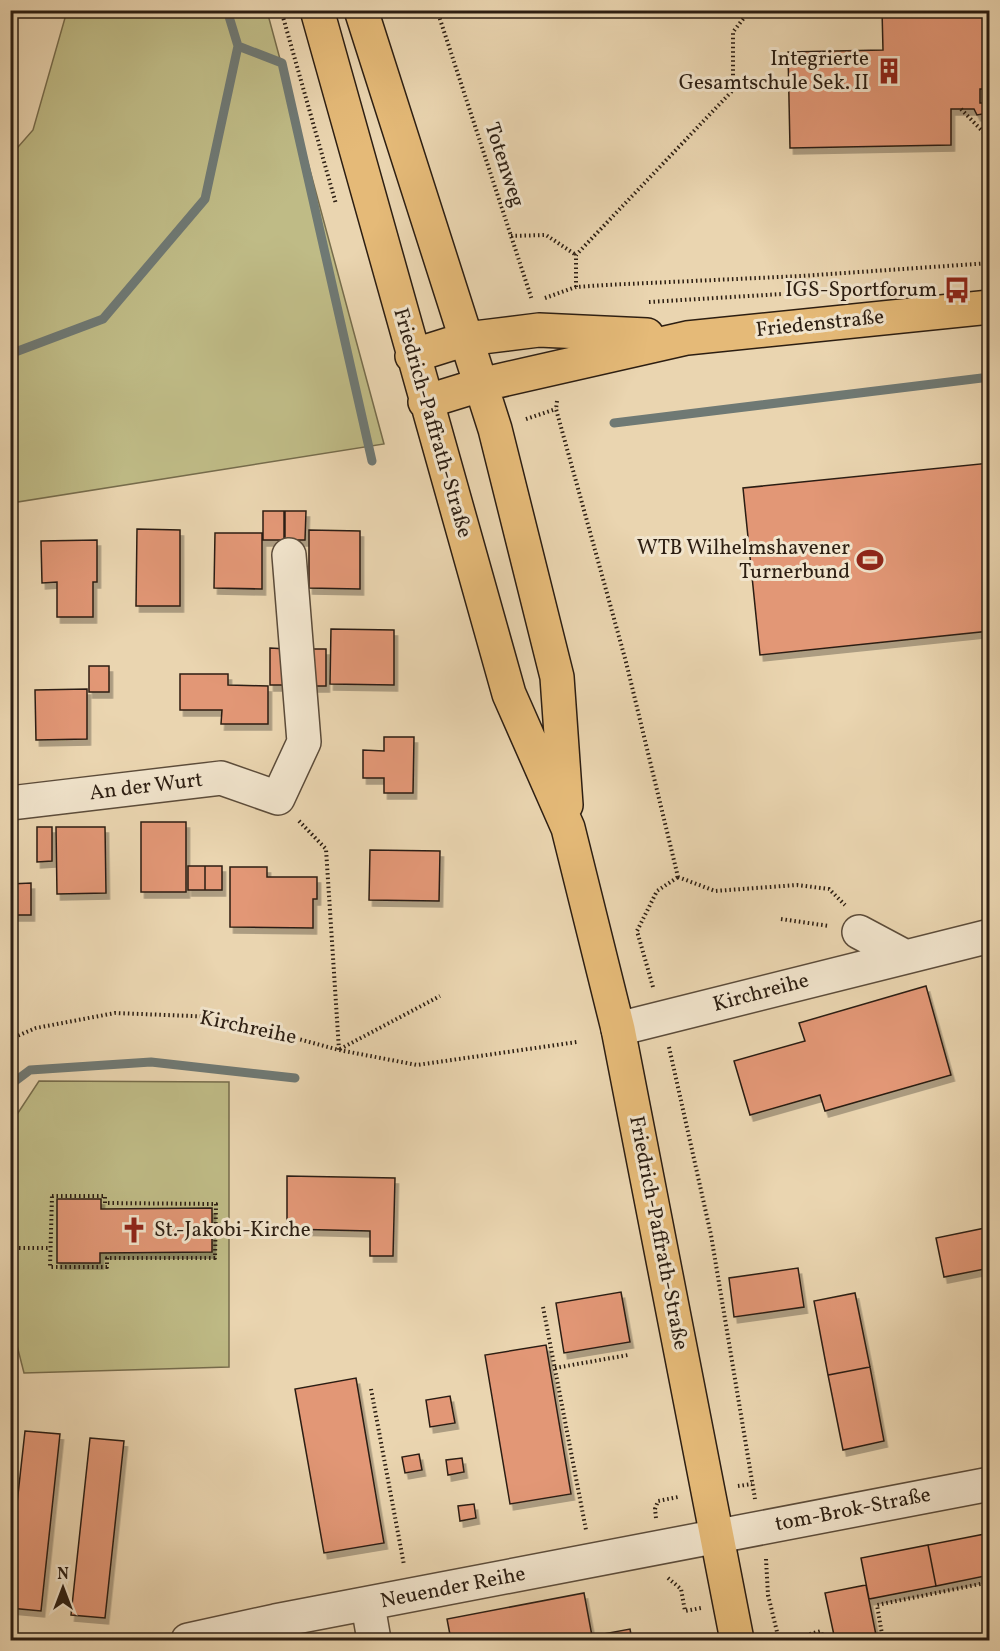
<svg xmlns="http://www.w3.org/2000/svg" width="1000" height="1651" viewBox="0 0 1000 1651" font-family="Vollkorn,serif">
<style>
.green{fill:#bfbb86;stroke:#766c4c;stroke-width:1.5}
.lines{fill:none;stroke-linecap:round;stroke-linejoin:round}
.stream{stroke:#6f7974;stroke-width:9}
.building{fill:#e29776;stroke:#2c1e12;stroke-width:1.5;filter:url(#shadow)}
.minor-casing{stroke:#5c4c3a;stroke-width:36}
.major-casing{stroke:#2c1e12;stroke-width:36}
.path{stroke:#2c1e12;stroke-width:4;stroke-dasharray:1.5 3;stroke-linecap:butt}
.minor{stroke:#f1e4cc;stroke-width:33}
.major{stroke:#e5ba78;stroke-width:33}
.labels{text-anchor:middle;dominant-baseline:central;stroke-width:6;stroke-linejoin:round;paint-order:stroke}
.poi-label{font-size:21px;fill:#2c1e12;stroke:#f1e4cc;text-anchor:end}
.street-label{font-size:21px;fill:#2c1e12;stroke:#f1e4cc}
</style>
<defs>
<filter id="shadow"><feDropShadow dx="3.5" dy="6" stdDeviation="0" flood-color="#0004"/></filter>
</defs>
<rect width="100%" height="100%" fill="#ead5b0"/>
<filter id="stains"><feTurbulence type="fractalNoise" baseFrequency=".00333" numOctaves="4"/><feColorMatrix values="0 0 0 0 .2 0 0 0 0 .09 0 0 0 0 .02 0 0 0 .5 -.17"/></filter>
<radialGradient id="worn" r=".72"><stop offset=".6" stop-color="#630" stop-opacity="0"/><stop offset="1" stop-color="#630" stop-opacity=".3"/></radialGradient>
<!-- green -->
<path class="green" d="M65,11H267L384,444L11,503V155L33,130L65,18Z
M39,1081L229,1082V1367L24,1373L11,1322L10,1125Z"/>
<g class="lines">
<!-- stream -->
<path class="stream" d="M238,46L282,63L372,461
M10,354L103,319L205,199L238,46L227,10
M614,423L990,377
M10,1085L30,1070L151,1062L295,1078"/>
</g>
<!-- building -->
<path class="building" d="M882,10H990V89H980V103H986L989,108L988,113L977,115L974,109H951V145L790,148L788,52L883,50Z
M990,463V631L760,655L743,488Z
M263,511H284V540H263Z
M285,511H306L305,540H285Z
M137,529L180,530V606H136Z
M309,530L360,531V589L309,588Z
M215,533H262V589L214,588Z
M97,540V582H93V617H57V582L42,583L41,541Z
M331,629L394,630V685L330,684Z
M270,648L287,649V685H270Z
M309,649H326V686H309Z
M89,666H109V692H89Z
M180,674H228V685L268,686V724H221L222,710H180Z
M87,689V739L36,740L35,690Z
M384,737H414L413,793H384V778H363V750L384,751Z
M141,822H186V892H141Z
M37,827H52V861L37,862Z
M56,827H105L106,893L57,894Z
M370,850L440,851L439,901L369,900Z
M188,866H205V890H188Z
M205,866H222V890H205Z
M230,867H267V877H317V899H313V928L230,927Z
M31,883V915H10V884Z
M926,986L951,1075L825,1111L820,1095L750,1115L734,1061L805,1041L799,1023Z
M287,1176L395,1178L393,1256H370V1231L287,1229Z
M57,1199H101V1209L212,1208V1252L100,1253V1263H57Z
M990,1227V1268L944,1277L936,1238Z
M798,1268L804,1307L734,1317L729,1278Z
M621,1292L630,1342L564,1353L556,1303Z
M855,1293L870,1367L828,1375L814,1301Z
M546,1345L571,1494L510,1504L485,1355Z
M870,1367L884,1441L843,1450L828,1375Z
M356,1378L384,1543L324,1553L295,1389Z
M450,1396L455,1423L430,1427L426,1400Z
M25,1431L60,1434L41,1611L10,1608V1567Z
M90,1438L124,1441L105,1618L71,1615Z
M419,1454L422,1470L405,1473L402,1457Z
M462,1458L464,1472L448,1475L446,1460Z
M474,1504L476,1518L460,1521L458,1506Z
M990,1533V1575L936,1586L928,1545Z
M928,1545L936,1586L869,1599L861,1558Z
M866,1585L877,1640H835L825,1593Z
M584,1593L592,1636L570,1640H451L447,1619Z
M630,1629L632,1640H593L592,1636Z"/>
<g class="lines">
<!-- minor casing -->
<g class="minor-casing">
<path id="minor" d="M10,803L221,778L278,798L304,742L289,555
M859,932L904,956
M618,1029L990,936
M368,1605L374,1640
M188,1640L275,1621L990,1484"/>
</g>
<!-- major casing -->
<g class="major-casing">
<path id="major" d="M317,10L509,694L568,828L618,1029L737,1640
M361,10L495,429L557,677L566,805
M412,356L466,339L539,330L647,335
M425,402L480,385L687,338L990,307"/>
</g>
<!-- path -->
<path class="path" d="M281,10L336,204
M437,10L532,300
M961,109L990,139
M511,236L546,235L576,255
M576,287V255L733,90V32L750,10
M545,298L576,287L605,285L801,276L990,263
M649,302L782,294
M557,401L556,409L626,662L678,877
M526,419L556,409
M299,821L326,849L339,1050
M678,877L715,891L797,885L829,889L845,905
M781,919L829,926
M653,987L637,931L657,891L678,877
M10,1039L36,1028L115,1013L217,1017L339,1050L417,1065L577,1042
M669,1047L711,1235L755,1499
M340,1049L440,996
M52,1196H105V1203L216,1204L215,1258H107V1267H50Z
M10,1248H50
M543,1307L586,1530
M555,1368L628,1355
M371,1389L404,1565
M738,1486L752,1484
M656,1518L655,1509L658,1501L678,1497
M766,1559L768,1595L779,1640
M668,1578L681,1589L685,1611L701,1608
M788,1640L821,1631L823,1640
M883,1640L877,1605L990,1582"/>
<!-- minor -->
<use href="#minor" class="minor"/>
<!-- major -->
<use href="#major" class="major"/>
</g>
<!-- icons -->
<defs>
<g id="building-bare" transform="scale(2.07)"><path d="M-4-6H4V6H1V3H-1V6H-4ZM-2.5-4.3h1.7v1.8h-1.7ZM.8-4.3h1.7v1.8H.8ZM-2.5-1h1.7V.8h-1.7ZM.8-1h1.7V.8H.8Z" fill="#8f2418" stroke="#f1e4cc" stroke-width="2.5" paint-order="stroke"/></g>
<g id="bus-bare" transform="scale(2.07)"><path d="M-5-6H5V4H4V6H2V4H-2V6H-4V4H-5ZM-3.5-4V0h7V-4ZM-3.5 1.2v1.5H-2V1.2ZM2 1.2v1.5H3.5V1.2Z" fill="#8f2418" stroke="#f1e4cc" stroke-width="2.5" paint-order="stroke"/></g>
<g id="stadium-bare" transform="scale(2.07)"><path d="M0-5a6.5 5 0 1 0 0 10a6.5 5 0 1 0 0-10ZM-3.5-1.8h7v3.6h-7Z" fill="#8f2418" stroke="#f1e4cc" stroke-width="2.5" paint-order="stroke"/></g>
<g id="church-bare" transform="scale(2.07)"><path d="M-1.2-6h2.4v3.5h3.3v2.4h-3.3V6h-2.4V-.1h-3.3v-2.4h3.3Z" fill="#8f2418" stroke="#f1e4cc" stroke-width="2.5" paint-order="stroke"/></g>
</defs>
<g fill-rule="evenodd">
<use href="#building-bare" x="889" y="71"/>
<use href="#bus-bare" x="957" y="290"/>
<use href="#stadium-bare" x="870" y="560"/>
<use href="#church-bare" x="134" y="1230"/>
</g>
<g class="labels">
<!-- poi labels -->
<g class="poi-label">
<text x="869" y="59">Integrierte<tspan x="869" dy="24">Gesamtschule Sek. II</tspan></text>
<text x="937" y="290">IGS-Sportforum</text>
<text x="850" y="548">WTB Wilhelmshavener<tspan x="850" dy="24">Turnerbund</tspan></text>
<text x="154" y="1230" text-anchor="start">St.-Jakobi-Kirche</text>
</g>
<!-- street labels -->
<g class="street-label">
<text transform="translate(504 165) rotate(72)">Totenweg</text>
<text transform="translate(820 324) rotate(-6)">Friedenstraße</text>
<text transform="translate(432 423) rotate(74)">Friedrich-Paffrath-Straße</text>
<text transform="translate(146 787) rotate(-7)">An der Wurt</text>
<text transform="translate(761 993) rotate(-15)">Kirchreihe</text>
<text transform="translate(248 1028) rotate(12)">Kirchreihe</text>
<text transform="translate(658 1233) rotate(79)">Friedrich-Paffrath-Straße</text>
<text transform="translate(853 1510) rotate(-11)">tom-Brok-Straße</text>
<text transform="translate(453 1588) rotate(-11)">Neuender Reihe</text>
</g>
</g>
<!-- margin -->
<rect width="1000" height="1651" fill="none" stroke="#ead5b0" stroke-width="36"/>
<rect x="12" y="12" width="976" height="1627" fill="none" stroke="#2c1e12" stroke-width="3"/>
<rect x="18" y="18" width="964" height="1615" fill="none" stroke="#2c1e12" stroke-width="1.5"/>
<!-- north arrow -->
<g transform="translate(63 1588)" stroke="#f1e4cc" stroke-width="4.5" paint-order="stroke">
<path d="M0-4.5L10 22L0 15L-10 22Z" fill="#2c1e12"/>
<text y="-9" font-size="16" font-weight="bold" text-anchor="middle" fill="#2c1e12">N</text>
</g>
<rect width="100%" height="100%" filter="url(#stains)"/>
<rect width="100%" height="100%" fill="url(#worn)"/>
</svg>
